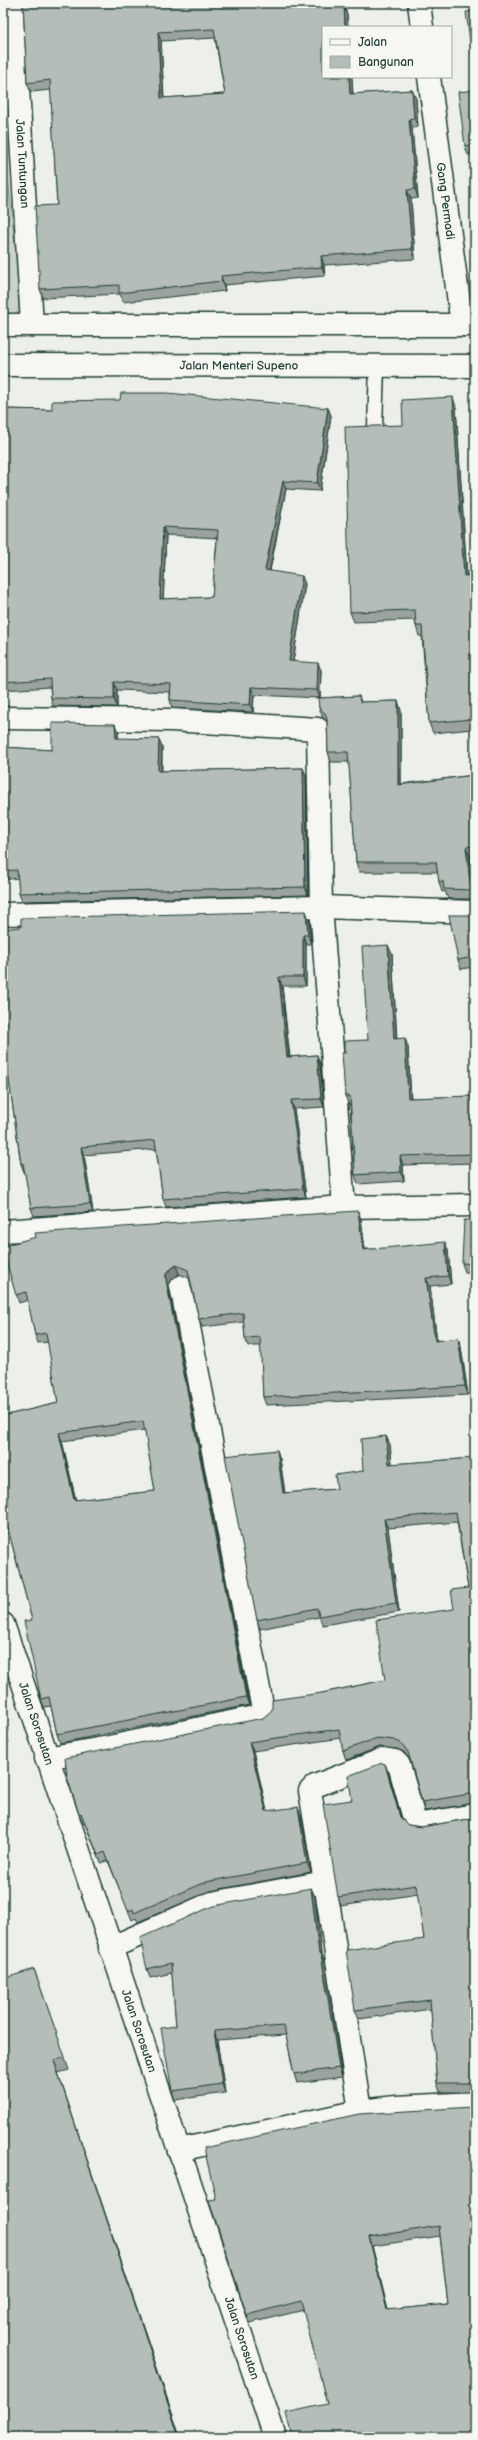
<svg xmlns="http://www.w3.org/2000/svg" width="478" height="2440" viewBox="0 0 478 2440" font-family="'Balsamiq Sans',sans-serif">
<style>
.green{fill:#cbd2cc;stroke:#758880}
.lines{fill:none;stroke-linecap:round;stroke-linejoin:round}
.lane-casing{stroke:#1f3d34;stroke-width:17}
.street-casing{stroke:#1f3d34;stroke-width:25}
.primary-casing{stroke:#1f3d34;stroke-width:25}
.lane{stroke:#f6f6f2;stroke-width:14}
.street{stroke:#f6f6f2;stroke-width:22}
.primary{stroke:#f6f6f2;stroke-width:22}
.wall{fill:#9ba39e;stroke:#1f3d34;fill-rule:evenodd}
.shaded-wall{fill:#7e8481;stroke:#1f3d34}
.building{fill:#b4bdb8;stroke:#1f3d34;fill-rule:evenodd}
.labels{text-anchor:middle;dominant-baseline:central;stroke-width:3;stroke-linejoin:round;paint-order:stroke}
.street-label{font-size:12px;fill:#1f3d34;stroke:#f6f6f2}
</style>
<rect width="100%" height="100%" fill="#edefea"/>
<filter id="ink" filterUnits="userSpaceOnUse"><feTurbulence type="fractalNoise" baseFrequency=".025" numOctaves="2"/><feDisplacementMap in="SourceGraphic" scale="8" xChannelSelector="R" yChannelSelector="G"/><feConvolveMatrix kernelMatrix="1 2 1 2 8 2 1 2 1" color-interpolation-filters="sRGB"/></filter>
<g filter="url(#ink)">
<!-- green -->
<path class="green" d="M3,125L22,314L3,315Z"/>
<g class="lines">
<!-- lane casing -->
<g class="lane-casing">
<path id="lane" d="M375,428L377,366"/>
</g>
<!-- street casing -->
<g class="street-casing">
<g id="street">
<path id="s1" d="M13,3L32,325"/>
<path d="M419,3L422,27"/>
<path id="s2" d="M429,77L462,325"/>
<path d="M3,718L171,720L318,729L321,907L344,1207"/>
<path d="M3,914L321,907L475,912"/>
<path d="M3,1231L344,1207L475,1205"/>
<path id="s3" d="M3,1624L275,2437"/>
<path d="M46,1758L109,1747L264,1715L181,1286"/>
<path d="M325,1882L360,2111"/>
<path d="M110,1948L212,1903L325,1882L310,1791L315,1786L384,1759L395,1761L399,1765L415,1822L422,1824L475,1815"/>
<path d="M179,2150L360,2111L396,2107L475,2103"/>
</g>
</g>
<!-- primary casing -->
<g class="primary-casing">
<g id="primary">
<path d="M3,325H475"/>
<path id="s4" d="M3,365L475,366"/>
</g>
</g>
<!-- lane -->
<use href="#lane" class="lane"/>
<!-- street -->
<use href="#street" class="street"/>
<!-- primary -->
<use href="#primary" class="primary"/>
</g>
<!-- wall -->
<path class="wall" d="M23,3L344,5L347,15L353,94L412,90L416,99L418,127L412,128L418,198L411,199L415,259L324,265L325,276L224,285L225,291L123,302L120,294L43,298L40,289L57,205L51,90L31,92L27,83ZM215,38L225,94L164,98L161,41Z
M475,90V154L468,155L465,146Z
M456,407L467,575H475V856H470L475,899H448L445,891L442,892L439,882L438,872H359L356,862L349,762H331L328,752L327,721L323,718L319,708L320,698L254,695L253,712L172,708L170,700V692L117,690V707L53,706L51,698L50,687L3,690V409L52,410L328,408L331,416L320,491L286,489L270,571L305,584L293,661L321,670L320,698L359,696L361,702L398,701L401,711V784L474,775L472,729L433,733L429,723L422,636H419L416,626L415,620L354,622L350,612L403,425ZM166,535L217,538L212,597L163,599Z
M118,732V739H159L162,747V771L303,768L306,776L308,895L22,901L19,893L18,878L3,880V747L52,750Z
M475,916L474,967L461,969L458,960Z
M309,920L311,944H306V986H282L290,1057L317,1055L320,1064L324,1107L294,1109L306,1197L166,1207L163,1199L156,1149L84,1155L93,1212L34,1216L31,1208L25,1172H24L21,1164L4,1045H3V929Z
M392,954L397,1039L408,1047L411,1098L475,1096V1163L403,1165L404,1181L358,1184L355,1175L350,1105H349L345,1096V1053L368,1040Z
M361,1219L365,1249L448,1250L451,1284L430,1286L437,1341L458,1338L461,1347L468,1395L266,1405L263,1397L261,1346H248L245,1338L244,1322L202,1327L199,1319L189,1278L179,1274L169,1282V1288L249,1705L60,1743L57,1734L51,1706L44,1707L41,1699L32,1620L9,1533L3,1535V1416L58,1403L48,1342L38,1343L35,1335L28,1300L19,1303L3,1251ZM145,1430L155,1491L76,1500L62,1441Z
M475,1220V1272H465L462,1263Z
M386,1436L390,1445L392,1464L475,1458V1803L425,1811L422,1802L410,1760L404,1752L397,1749L380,1747L346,1760L343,1751L341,1738L253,1751L267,1811L301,1816L311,1872L210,1891L138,1922L136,1918L132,1920L108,1861L101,1863L84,1822L83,1823L79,1814L263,1718L322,1693L385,1680L454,1609L468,1588L457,1522L388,1528L399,1612L323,1625L319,1617L260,1629L257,1620L280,1459L285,1493L337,1489L363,1471Z
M385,1764L388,1772L401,1818L408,1825L421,1827L474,1818H475V2092H440L437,2083L431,2009L359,2019L355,2010L424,1939L418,1894L341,1906L338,1897L352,1800Z
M311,1888L315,1897L321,1954L325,1962L342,2077L297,2083L294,2074L286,2035L217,2040L225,2093L175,2100L172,2091L176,2026L172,1973L150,1978L147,1969Z
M3,1915L7,1953L3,1954Z
M34,1969L69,2070L58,2073L180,2437H3Z
M472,2107L475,2437L327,2404L304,2310L250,2323L247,2315L216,2199ZM440,2236L448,2304L388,2310L372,2246Z"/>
<!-- shaded-wall -->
<path class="shaded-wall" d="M337,3H339L340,15L337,6Z
M344,5L347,15L348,27H345Z
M158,32L161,41L164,107L161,98Z
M349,77H352L353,103L350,94Z
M412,90L416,99L418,127L414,118Z
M409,119L412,128L418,198L415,189Z
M407,190L411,199L415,259L412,249Z
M321,256L324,265L325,276L322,267Z
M221,276L224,285L225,291L222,281Z
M453,397L456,407L467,585L464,576Z
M328,408L331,416L320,491L317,483Z
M283,481L286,489L268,578L265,570Z
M163,527L166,535L163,606L160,599Z
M302,576L305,584L292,669L289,661Z
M318,663L321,670L320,698L317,690Z
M114,682L117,690V707L114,699Z
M251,687L254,695L253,712L250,705Z
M398,701L401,711V794L398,785Z
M115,724L118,732L119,746L116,738Z
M159,739L162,747L161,779L158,771Z
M303,768L306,776L308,895L305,887Z
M466,847L470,856L475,899L471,890Z
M306,911L309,920L311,944L308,935Z
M303,935L306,944V986L303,977Z
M388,945L392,954L397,1048L394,1039Z
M279,977L282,986L290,1066L287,1057Z
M405,1038L408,1047L411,1107L408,1098Z
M317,1055L320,1064L324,1107L321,1099Z
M291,1100L294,1109L306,1197L303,1189Z
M81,1147L84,1155L93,1212L90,1204Z
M400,1156L403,1165L404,1181L401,1172Z
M358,1211L361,1219L366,1258L363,1250Z
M445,1242L448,1250L451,1284L448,1276Z
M176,1265L179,1274L169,1282V1288L249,1705L246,1697L166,1280V1273Z
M426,1278L430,1286L438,1350L435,1341Z
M458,1338L461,1347L468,1395L465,1386Z
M59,1433L62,1441L77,1508L74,1500Z
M386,1436L390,1445L393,1473L389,1464Z
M277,1450L280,1459L286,1502L283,1493Z
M384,1519L388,1528L399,1612L396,1603Z
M249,1742L253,1751L269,1820L266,1811Z
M385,1764L388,1772L403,1826L400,1817Z
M298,1807L301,1816L311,1872L307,1863Z
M311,1888L315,1897L322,1963L319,1954Z
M3,1915L7,1953L3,1942Z
M321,1954L325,1962L342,2077L339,2068Z
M214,2031L217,2040L225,2093L222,2084Z
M54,2061L58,2073L180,2437H179Z
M369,2237L372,2246L390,2319L387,2310Z"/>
<!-- building -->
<path class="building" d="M23,3H337V6L344,5L345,27H323V77H349L350,94L412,90L414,118L409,119L415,189L407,190L412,249L321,256L322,267L221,276L222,281L119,293V285L40,289L35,206L57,205L50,80L27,83ZM214,29L225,94L161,98L158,32Z
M475,11V76L466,12Z
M475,90V144L465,146L458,92Z
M121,393H167L328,408L317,483L283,481L265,570L302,576L289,661L318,663L317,690L251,687L250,705L170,700L171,684L114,682V699L51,698L50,679L3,682V409L52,410V401L120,400ZM163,527L218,530L212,597L160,599Z
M453,397L464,576L475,575V846L466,847L471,890L444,889L443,881L439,882L436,862H356L348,752H328L327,719L325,713L319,708L318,698L359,696L360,702L398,701V785L474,775L472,719L429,723L422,626H416L415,610L350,612L345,427L403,425L402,400Z
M52,723L115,724L116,738L159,739L158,771L303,768L305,887L19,893L17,870L3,871V747L52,750Z
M306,911L308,935H303V977H279L287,1057L317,1055L321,1099L291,1100L303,1189L163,1199L155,1140L81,1147L90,1204L31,1208L23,1163L21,1164L3,1038V929L21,927V918Z
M449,915H475V975L473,957L458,960Z
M388,945L394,1039L405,1038L408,1098L475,1096V1148H474V1154L400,1156L401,1172L355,1175L350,1096H345L342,1053H345V1041L368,1040L362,947Z
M358,1211L363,1250L445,1242L448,1276L426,1278L435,1341L458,1338L465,1386L263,1397L260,1337L245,1338L243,1313L199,1319L188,1270L176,1265L166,1273V1280L246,1697L57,1734L49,1697L41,1699L24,1621L32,1620L7,1525L3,1526V1416L58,1403L46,1333L35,1335L26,1292L16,1295L3,1251V1246L36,1237L35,1233ZM143,1421L155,1491L74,1500L59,1433Z
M464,1220H475V1264L462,1263Z
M386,1436L389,1464L475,1458V1794H470L422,1802L408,1752L401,1743L394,1740L377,1738L343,1751L339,1729L249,1742L266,1811L298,1807L307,1863L206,1882L134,1913L133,1909L128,1911L105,1852L98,1855L81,1813L79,1814L67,1777L65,1758L263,1718L272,1710V1700L322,1693L385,1680L376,1620L454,1609L451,1590L468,1588L456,1512L384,1519L396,1603L319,1616L317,1608L257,1620L225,1456L277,1450L283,1493L337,1489L335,1475L363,1471L361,1439Z
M382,1763L385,1764L400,1817L408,1825L421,1827L474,1818H475V2083H437L430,2000L355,2010L346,1950L424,1939L416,1885L338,1897L323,1804L352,1800L348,1776Z
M311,1888L319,1954H321L339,2068L294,2074L284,2026L214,2031L222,2084L172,2091L161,2028L176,2026L171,1963L147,1969L140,1938L213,1906Z
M34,1969L65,2057L54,2061L179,2437H3V1979Z
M475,2105V2437H292L286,2413L327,2404L301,2301L247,2315L210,2204L209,2200L216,2199L204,2148L359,2114L472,2107ZM439,2226L448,2304L387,2310L369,2237Z"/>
</g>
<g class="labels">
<!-- street labels -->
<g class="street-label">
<text stroke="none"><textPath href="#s1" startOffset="161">Jalan Tuntungan</textPath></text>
<text stroke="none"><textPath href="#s2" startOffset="125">Gang Permadi</textPath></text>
<text stroke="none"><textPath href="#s4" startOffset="236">Jalan Menteri Supeno</textPath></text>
<text stroke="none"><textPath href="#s3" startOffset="105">Jalan Sorosutan</textPath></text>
<text stroke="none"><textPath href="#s3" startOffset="429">Jalan Sorosutan</textPath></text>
<text stroke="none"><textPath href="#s3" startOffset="753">Jalan Sorosutan</textPath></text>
</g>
</g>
<!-- margin -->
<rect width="478" height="2440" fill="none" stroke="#f6f6f2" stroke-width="16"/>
<rect x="8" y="8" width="462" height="2424" fill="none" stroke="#1f3d34" stroke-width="1.5" filter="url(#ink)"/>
<!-- legend -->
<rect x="322" y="26" width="130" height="52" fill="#f6f6f2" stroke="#a0aca6"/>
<rect x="330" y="39" width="20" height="6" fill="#f6f6f2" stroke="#a0aca6"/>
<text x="358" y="46" font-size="12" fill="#1f3d34">Jalan</text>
<rect x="330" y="56" width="20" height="12" fill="#b4bdb8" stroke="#a0aca6"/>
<text x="358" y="66" font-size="12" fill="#1f3d34">Bangunan</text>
</svg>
